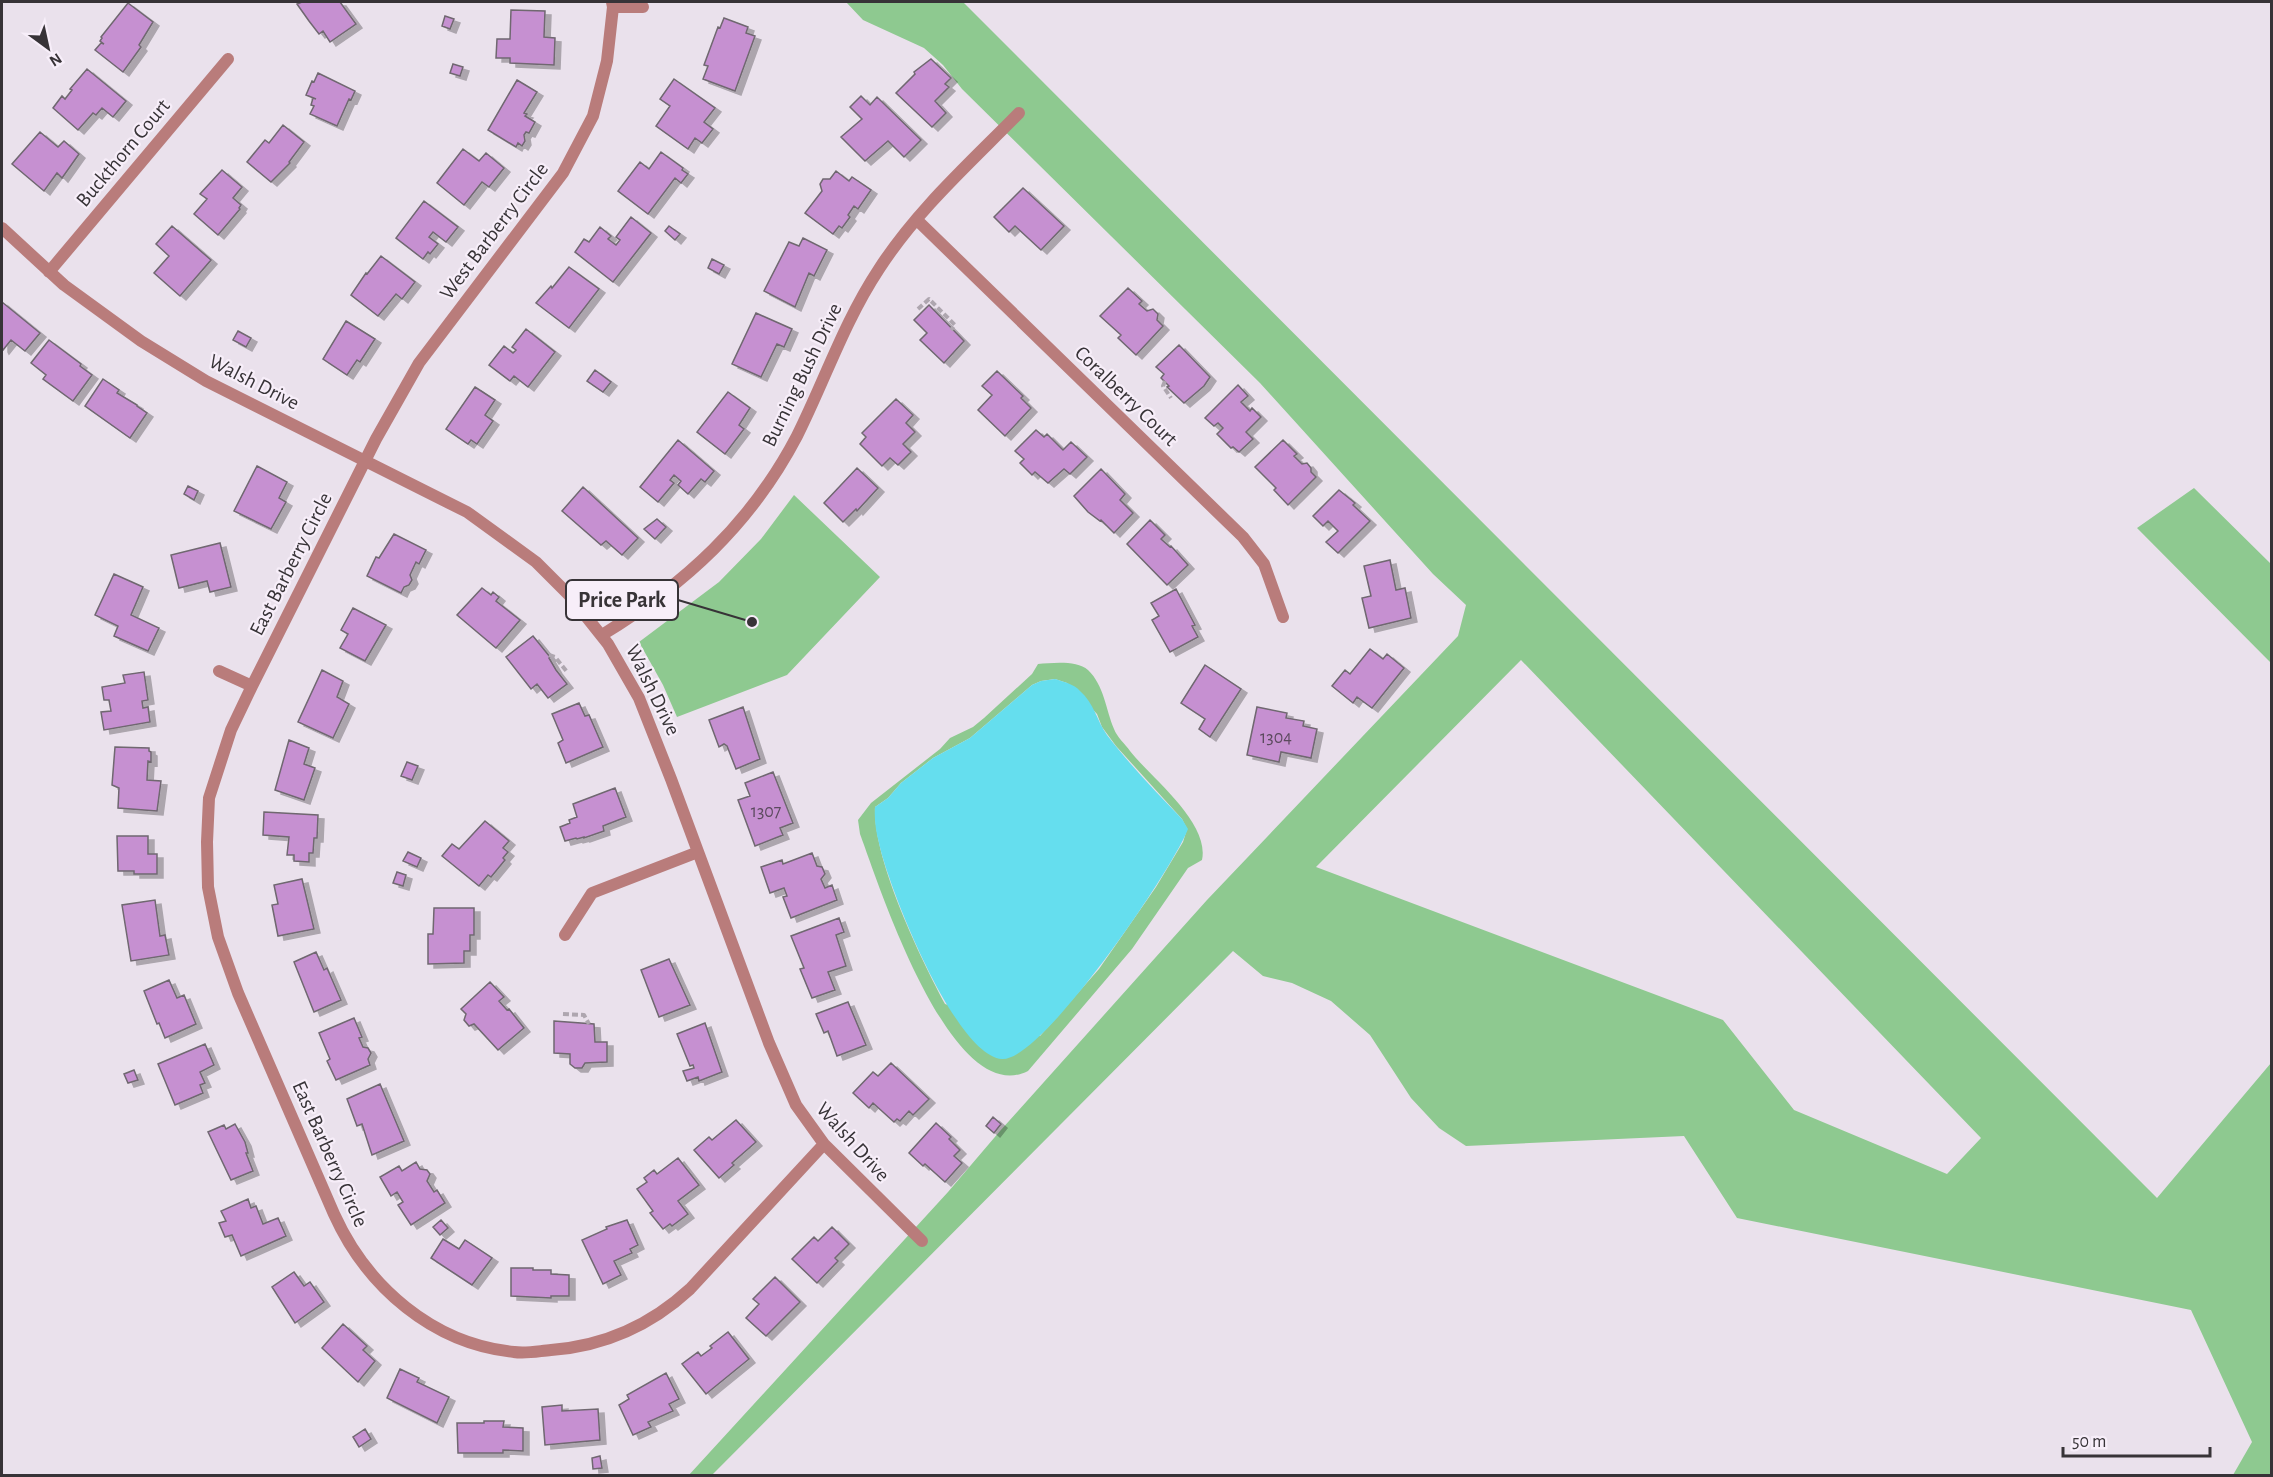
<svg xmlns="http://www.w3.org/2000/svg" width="2273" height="1477" viewBox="0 0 2273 1477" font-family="'Alegreya Sans',sans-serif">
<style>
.green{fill:#8ec990;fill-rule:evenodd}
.water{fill:#65deee}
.building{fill:#c690d1;stroke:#6f6770;stroke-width:1.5;filter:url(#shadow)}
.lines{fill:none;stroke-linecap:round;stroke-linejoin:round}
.path{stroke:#aea6af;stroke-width:4;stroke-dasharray:6 3;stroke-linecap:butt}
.street{stroke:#b97c7b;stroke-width:12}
.labels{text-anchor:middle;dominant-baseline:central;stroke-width:4.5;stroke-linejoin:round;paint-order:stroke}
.number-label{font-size:18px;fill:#5b4a5e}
.street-label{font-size:21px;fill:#373337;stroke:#f7eef9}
.leader{fill:none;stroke:#373337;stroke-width:2}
.callout-dot{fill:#373337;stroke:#f7eef9;stroke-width:2}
.callout{fill:#f7eef9;stroke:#373337;stroke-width:2}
.callout-label{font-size:22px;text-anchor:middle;font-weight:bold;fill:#373337}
</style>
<defs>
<filter id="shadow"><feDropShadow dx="6" dy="4" stdDeviation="0" flood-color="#0004"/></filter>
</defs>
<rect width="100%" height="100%" fill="#eae1ec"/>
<!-- green -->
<path class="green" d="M846,2H963L2157,1198L2271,1063V1475H2233L2252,1442L2191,1310L1737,1218L1684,1136L1466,1146L1439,1128L1411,1098L1370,1035L1331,1001L1292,983L1263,976L1233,951L712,1475L688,1476L948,1192L1000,1131L1207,900L1458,636L1466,605L1433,574L1260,383L962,89L943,65L924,48L863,20ZM1521,660L1981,1138L1947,1174L1794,1110L1723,1020L1316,867Z
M2194,488L2271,564V663L2137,528Z
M794,495L880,577L787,675L677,717L663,685L639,642L719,582L761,539Z
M1038,664C1052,663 1077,660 1088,670C1104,685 1106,710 1114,729C1117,737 1125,744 1130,751C1151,778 1210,822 1202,860L1188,868L1132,949L1028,1071C951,1110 879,885 860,834L858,820L871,803L940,749L950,738L973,727L984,718L1032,674ZM1055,679L1067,683L1097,714L1102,727L1116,746L1182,819L1187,829L1183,842L1156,887L1099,969L1040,1036L945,1004C920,957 873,860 875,807L888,798L901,783L933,758L970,738L1032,685L1041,681Z"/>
<!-- water -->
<path class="water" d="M1055,679C1064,682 1074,684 1080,691C1094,703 1097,721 1107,735C1129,764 1157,793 1182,819L1188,829C1173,869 1042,1062 1002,1059C955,1056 888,886 879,843C876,832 874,819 875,807L888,798L901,783L933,758L970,738L1032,685L1041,681Z"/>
<!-- building -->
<path class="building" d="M302,2H340L356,24L330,42L323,31L319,34L309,21L297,4Z
M128,3L153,22L139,45L141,47L123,72L95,50L101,43L104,44L100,41L102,38L101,37Z
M511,10L545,11L544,37L555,38L554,65L510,63V58H496L497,39H510Z
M445,16L454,19L450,29L442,26Z
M724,18L748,27L746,33L755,36L735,91L703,79L708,66L704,65L718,27L720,28Z
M931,59L951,78L945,84L949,87L935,101L946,113L932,127L896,93L915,74L914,72Z
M453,64L463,67L460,76L450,73Z
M87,69L126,101L113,117L102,108L96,115L93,113L78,130L53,108L62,96L65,99L72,90L70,89Z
M318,73L355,91L351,100L349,99L337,126L310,114L314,106L311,105L313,98L316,99L306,95L312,81L314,82Z
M674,79L715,108L704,122L713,129L702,143L695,138L688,149L656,126L670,106L660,99Z
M517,80L537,92L524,113L527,114L525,116L535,122L529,133L526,132L524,135L525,141L522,146L518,143L516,147L488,130Z
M861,96L870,105L877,97L921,140L904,157L888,141L865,161L841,137L862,119L850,107Z
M283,125L304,142L289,162L290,163L271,182L247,162L265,140L269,143Z
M40,132L58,147L64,141L79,154L62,178L57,173L44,191L12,164Z
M463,149L479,161L486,153L504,168L489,187L482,182L464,205L437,183Z
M661,152L683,168L682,170L688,174L681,183L675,178L648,214L618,191L640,162L649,169Z
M222,170L242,187L233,198L241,205L239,208L240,209L218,235L194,214L207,199L200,194Z
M836,171L849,181L852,177L871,190L858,209L854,206L848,215L850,217L842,228L839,226L833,234L805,213L822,191L820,184L823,179H830Z
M1023,188L1064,226L1041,250L1015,226L1009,232L994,217Z
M424,201L458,227L446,242L433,232L429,237L438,244L430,254L428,252L423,259L396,238Z
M631,217L651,233L613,282L575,252L584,239L589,242L600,227L611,236L608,239L616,245L620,240L616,237Z
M172,226L211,260L180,296L154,273L169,256L156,244Z
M669,226L680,234L675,240L665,231Z
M803,238L827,250L814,276L809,273L795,307L764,291L789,242L799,246Z
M381,256L415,282L402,299L396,294L378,316L351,295L366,273L367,274Z
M712,259L724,265L719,274L708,268Z
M569,267L599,289L569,328L536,303L551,286L552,288Z
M1128,288L1142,301L1139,304L1147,311L1153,309L1158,314L1157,320L1163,326L1136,355L1118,338L1121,335L1100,316Z
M2,302L40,333L25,351L11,340L3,350L2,348Z
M929,305L964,341L944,363L920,340L927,333L914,320Z
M756,313L792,329L784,347L777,344L761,377L732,364Z
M346,321L375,339L360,362L357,360L347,375L323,359Z
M526,329L555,352L528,387L514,376L510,381L489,365L504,346L513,353L516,350L512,347Z
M238,331L251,338L246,347L233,340Z
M49,340L81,364L80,366L92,375L73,401L43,379L46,375L31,363Z
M1179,345L1210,377L1204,386L1184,403L1167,387L1169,386L1161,378L1164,374L1156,367Z
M595,370L611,382L603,392L587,381Z
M997,371L1023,396L1021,398L1031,408L1005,436L978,410L992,395L982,386Z
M103,379L119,390L117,393L137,405V406L147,413L130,438L85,406Z
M1238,385L1248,396L1241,402L1250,411L1252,408L1261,417L1246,432L1253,439L1239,452L1233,447L1231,448L1217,434L1223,428L1218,423L1214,426L1205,418Z
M475,387L495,400L485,415L493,421L477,444L471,440L468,444L446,429Z
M728,392L750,408L739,425L744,429L725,454L697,432Z
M896,399L913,415L906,423L915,432L903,444L911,452L898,465L890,458L882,466L860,444L866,437L862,433Z
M1036,430L1044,437L1047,434L1063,450L1071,442L1087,457L1070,474L1064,469L1048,483L1035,472L1032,475L1020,463L1024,459L1015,451Z
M678,440L714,471L705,482L701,479L688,494L678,485L681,481L674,475L670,480L674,483L658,502L640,487Z
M1283,440L1297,454L1294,456L1302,464L1307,463L1311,468V472L1316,477L1288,505L1274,490L1276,488L1255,467Z
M257,466L287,482L279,498L286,502L271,529L234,511Z
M857,468L878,488L857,511L856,509L843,522L824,503Z
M1101,469L1125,494L1120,500L1133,513L1114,533L1101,520L1100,521L1088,512L1074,496Z
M188,486L198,491L194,500L184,494Z
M583,487L638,538L622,555L606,541L601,545L562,511Z
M1339,490L1355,503L1353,505L1370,521L1338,553L1326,542L1338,531L1328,521L1323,526L1313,516Z
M657,519L666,527L655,539L644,529Z
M1150,520L1165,535L1161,539L1170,547L1171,546L1188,565L1167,585L1127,544Z
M394,534L426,550L419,564L416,562L410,575L412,580L409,585L404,587L401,593L367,576L376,557L379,558Z
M220,543L231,587L210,592L207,581L179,588L171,555Z
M1390,560L1396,590L1405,588L1411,618L1369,628L1362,598L1371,596L1364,566Z
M114,574L143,587L131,615L159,628L148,651L114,636L118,626L95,615Z
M482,588L491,595L493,592L499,597L496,601L520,620L496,648L457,615Z
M1176,589L1195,625L1192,626L1198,637L1170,652L1152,620L1159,616L1151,603Z
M353,608L386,625L365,661L340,648L348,634L341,630Z
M533,636L550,657L549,658L556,670L567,684L548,698L537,684L531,689L506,657Z
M1370,649L1383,659L1387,654L1404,668L1372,708L1357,697L1353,703L1332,686L1345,670L1350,674Z
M1205,665L1241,689L1210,737L1199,729L1205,719L1181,703Z
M322,670L343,681L337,697L349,704L333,738L298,722Z
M144,672L148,700L142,701L143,708L148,707L150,722L104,730L101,712L111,711L109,700H104L102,687L125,683L123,675Z
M579,703L585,716L589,715L603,747L566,763L558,743L563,740L552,714Z
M743,707L760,759L736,769L727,746L724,744L719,747L709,720Z
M1257,707L1287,713L1286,718L1304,721L1303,726L1317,729L1311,758L1281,752L1279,762L1247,755Z
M289,740L309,748L304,764L315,768L304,800L275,790Z
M115,747L149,748V751L151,752V762L148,761L147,780L161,781L157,811L118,808L119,788L112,785Z
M407,762L418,766L412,780L401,776Z
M773,772L793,823L780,828L783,835L755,846L738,800L750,796L745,783Z
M615,788L626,817L603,826L604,831L584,838V837L577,839L576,838L565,841L560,827L570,823L569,820L577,817L573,804Z
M264,812L318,815L317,838H314L313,853H309V862L294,861V855H287L289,837L263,835Z
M485,821L509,841L503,848L508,852L503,858L505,860L491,877L488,875L479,886L442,856L452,844L459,849Z
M117,836H148V854H157V874H134V871H118Z
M408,852L421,858L417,867L403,861Z
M812,853L817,866L822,867L825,874L821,879L825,888L832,885L837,900L791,918L783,897L787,896L784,888L770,893L761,867L782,860L783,864Z
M397,872L406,875L403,886L393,883Z
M302,879L314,929L278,936L272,905L278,904L274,885Z
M155,900L160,936L165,935L169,955L131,961L122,905Z
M434,908H474V935H470V951H464V963L428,964V934H433Z
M839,918L844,932L836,935L846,966L828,972L835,990L812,998L800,969L804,968L791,936Z
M316,952L324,970L327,968L341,1000L314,1012L294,962Z
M669,959L690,1005L659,1017L641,970Z
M169,980L177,998L184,995L196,1024L165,1038L159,1023L157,1024L144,991Z
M490,982L504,997L499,1001L507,1010L509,1009L524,1028L498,1050L474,1024L469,1026L464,1020L466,1014L461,1009Z
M848,1002L866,1045L837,1056L828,1031L824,1033L816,1014Z
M354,1018L362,1037L359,1038L363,1047L368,1048L371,1053L368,1059L370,1065L336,1080L327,1061L330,1059L319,1033Z
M554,1021L594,1024L595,1042H607V1062L585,1063L582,1068H575L570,1064V1054L554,1053Z
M705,1023L722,1072L699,1081L698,1077L687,1081L683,1071L694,1068L693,1065L690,1066L677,1034Z
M205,1044L214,1065L200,1072L205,1083L200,1085L203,1093L175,1105L158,1064Z
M891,1063L929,1099L913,1115L909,1111L900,1121L897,1119L894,1122L873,1103L869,1108L853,1093L873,1072L878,1076Z
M134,1070L138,1080L128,1083L124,1074Z
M380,1084L404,1141L372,1155L362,1124L357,1126L347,1099Z
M993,1117L1001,1124L994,1133L986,1126Z
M736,1120L756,1142L732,1163L734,1165L719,1178L694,1150L709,1137L712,1140Z
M936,1123L951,1137L949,1139L960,1150L954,1156L962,1163L945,1182L925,1164L923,1166L909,1153Z
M235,1124L245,1142L248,1153H246L253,1171L231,1180L208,1132L224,1125L226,1129Z
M678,1158L699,1185L678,1201L688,1214L672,1226L670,1224L663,1229L650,1213L653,1211L637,1189L647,1182L644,1178L654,1170L657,1174Z
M416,1162L420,1169L427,1170L430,1174L427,1181L434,1192L437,1190L445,1203L411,1225L398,1205L403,1202L397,1192L391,1196L380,1177L399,1166L402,1171Z
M248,1199L251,1208L256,1206L263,1224L278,1218L286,1236L241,1256L232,1235L225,1237L219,1223L226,1221L221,1211Z
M441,1220L448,1228L440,1235L433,1227Z
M627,1220L638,1245L630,1249L632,1253L614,1261L621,1275L603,1284L582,1240L607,1229L606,1227Z
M832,1227L849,1244L835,1258L838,1261L817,1283L792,1259L814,1237L818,1241Z
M443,1239L459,1249L465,1240L492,1258L472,1285L431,1258Z
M511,1268H533V1270H551V1274L569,1275V1296H551V1298L511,1296Z
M294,1272L304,1286L310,1282L324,1302L295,1323L272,1287Z
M775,1277L800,1302L766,1336L746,1318L759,1304L753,1299Z
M343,1324L367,1346L363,1350L375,1361L358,1382L322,1348Z
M728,1332L749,1359L706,1394L682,1364L698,1352L701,1356L712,1348L710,1346Z
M400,1369L419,1378L417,1382L449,1397L437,1423L387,1398Z
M666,1373L679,1399L669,1404L673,1411L648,1422L651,1427L633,1435L619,1405L629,1399L627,1395Z
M562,1405V1411L598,1409L600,1440L545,1445L542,1407Z
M484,1421H504L503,1427L523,1428V1451L503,1450V1453H458L457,1423H484Z
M365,1429L371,1439L359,1447L353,1437Z
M600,1456L602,1468L593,1469L592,1458Z"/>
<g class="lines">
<!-- path -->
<path class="path" d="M918,309L929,299L955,325L951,330
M1165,381L1163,386L1171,398
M549,655L555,657L568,673
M563,1014L584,1015L589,1024"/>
<!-- street -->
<path class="street" d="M612,2L613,7L607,61L593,116L563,173L419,363L376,439L252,686L231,730L209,798L207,842L208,887L218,937L238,993L334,1214C367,1287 433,1344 514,1352C526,1354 539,1351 551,1350C605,1346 650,1326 690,1289L824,1144
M613,7H643
M917,220L1243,537L1264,564L1283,617
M2,228L64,285L141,341L206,381L467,512L536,562L569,595L608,644L639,698L671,779L769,1043L796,1105L824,1144L922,1241
M49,272L228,59
M602,635C685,584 751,524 797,436C825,380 844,322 879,269C917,210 970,163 1019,113
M219,671L252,686
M565,935L592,893L698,852"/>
</g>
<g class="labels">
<!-- number labels -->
<g class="number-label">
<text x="1276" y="738">1304</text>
<text x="766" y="812">1307</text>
</g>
<!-- street labels -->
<g class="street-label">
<text transform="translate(123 153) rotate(-50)">Buckthorn Court</text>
<text transform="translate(494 231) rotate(-53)">West Barberry Circle</text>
<text transform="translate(802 375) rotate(-64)">Burning Bush Drive</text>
<text transform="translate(254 382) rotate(27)">Walsh Drive</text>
<text transform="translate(1126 396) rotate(44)">Coralberry Court</text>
<text transform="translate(291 564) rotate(-63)">East Barberry Circle</text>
<text transform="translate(653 690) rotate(64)">Walsh Drive</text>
<text transform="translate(853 1142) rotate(48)">Walsh Drive</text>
<text transform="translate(330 1154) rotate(66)">East Barberry Circle</text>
</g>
</g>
<!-- callouts -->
<path class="leader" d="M752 622L678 600"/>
<circle class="callout-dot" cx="752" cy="622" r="6"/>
<rect class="callout" x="566" y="580" width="112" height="40" rx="6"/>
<g class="callout-label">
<text x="622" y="607">Price Park</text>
</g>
<!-- border -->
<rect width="2273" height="1477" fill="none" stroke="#373337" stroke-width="6"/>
<!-- north arrow -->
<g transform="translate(48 48) rotate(147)" stroke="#f7eef9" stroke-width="4.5" paint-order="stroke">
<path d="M0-4.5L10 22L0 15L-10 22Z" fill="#373337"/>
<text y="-9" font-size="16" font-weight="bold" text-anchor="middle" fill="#373337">N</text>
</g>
<!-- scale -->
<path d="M2063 1447v9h147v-9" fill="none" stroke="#373337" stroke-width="3"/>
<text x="2072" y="1447" font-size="18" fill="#373337" stroke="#f7eef9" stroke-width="4.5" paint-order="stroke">50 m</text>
</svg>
